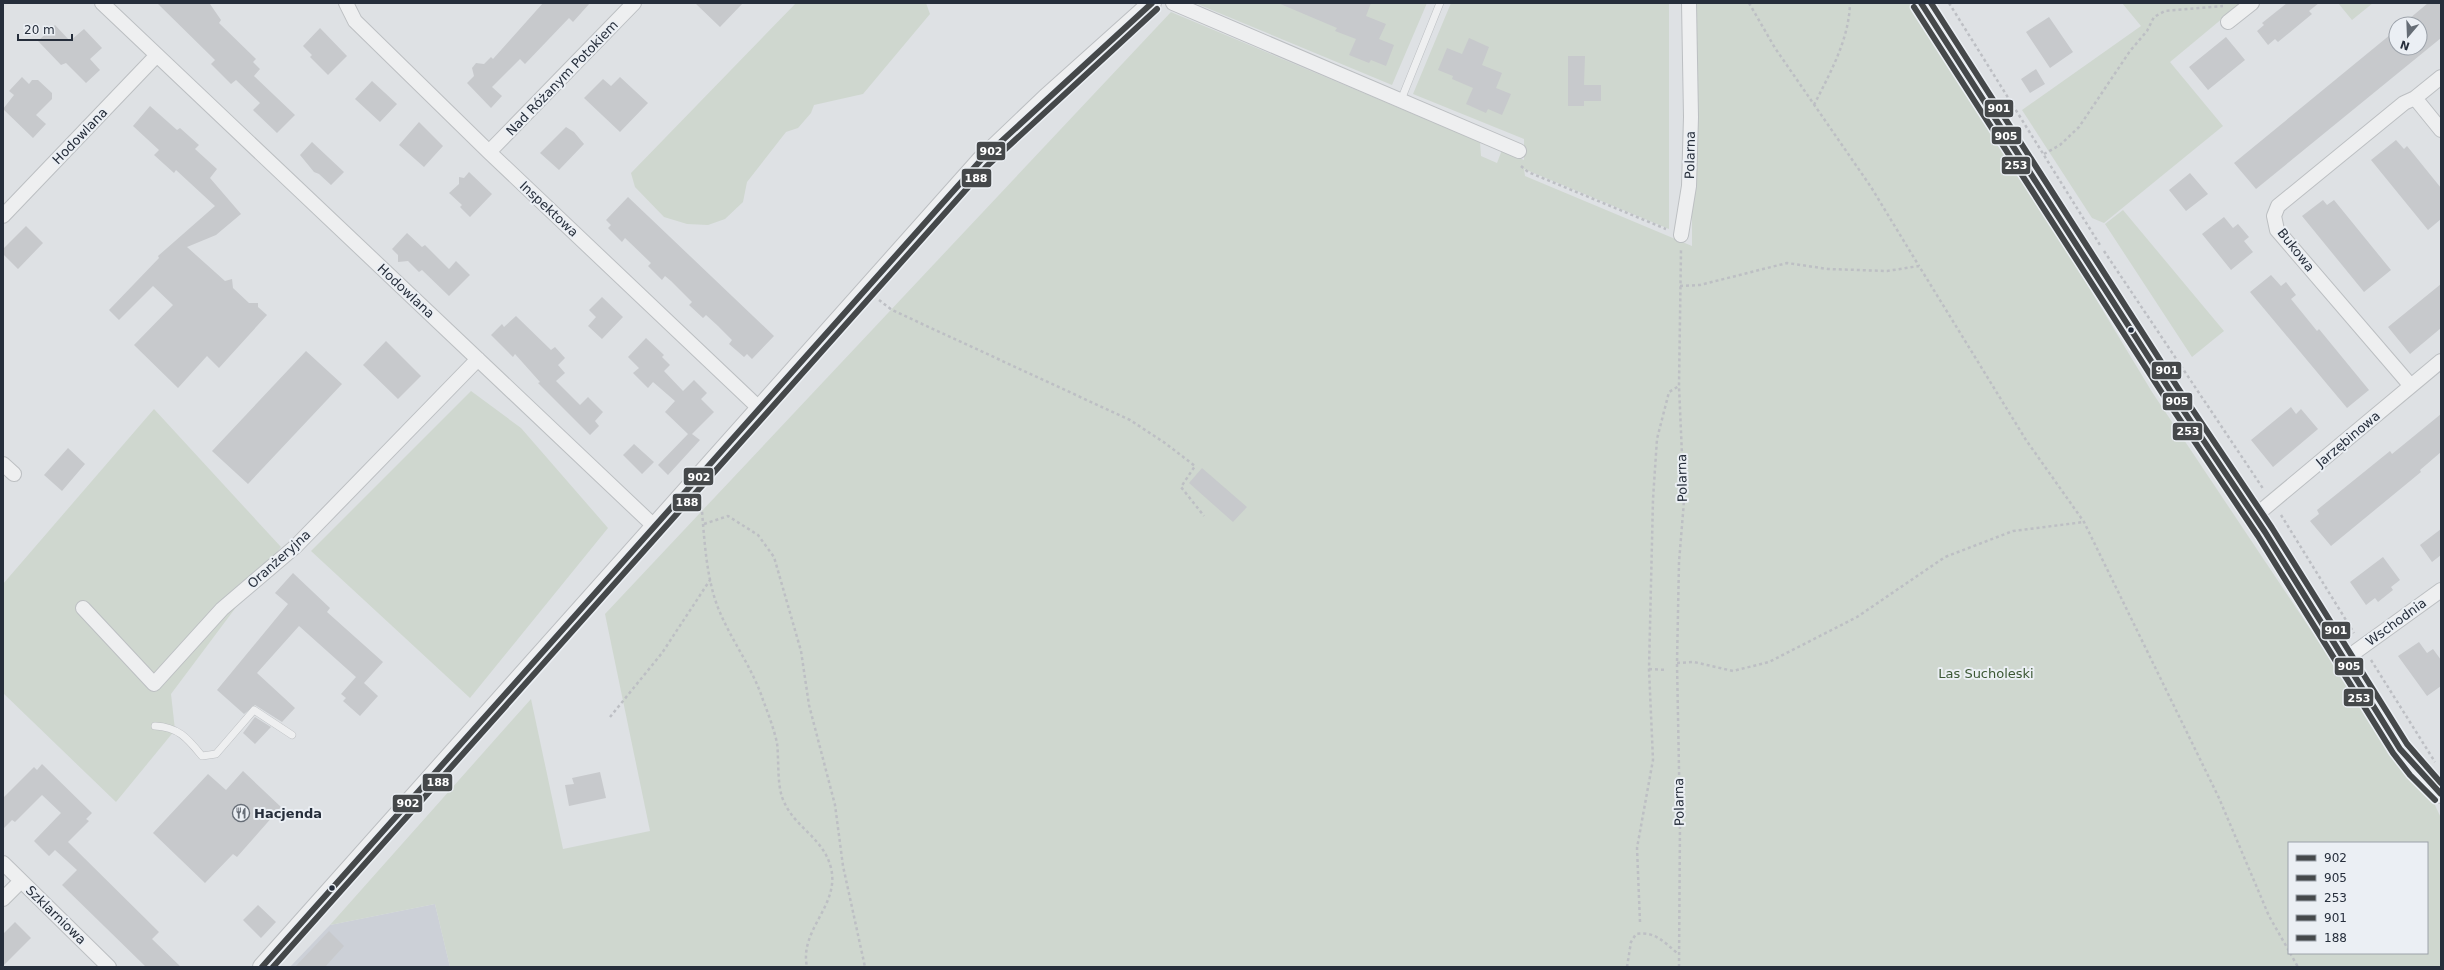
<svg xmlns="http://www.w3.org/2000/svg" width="2444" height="970" viewBox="0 0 2444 970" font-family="'DejaVu Sans',sans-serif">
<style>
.built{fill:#ccd0d7}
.green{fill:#cfd7cf;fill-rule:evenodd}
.building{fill:#c7c9cc}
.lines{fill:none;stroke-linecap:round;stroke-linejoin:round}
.service-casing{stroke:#bcbfc2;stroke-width:8}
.minor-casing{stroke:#bcbfc2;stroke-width:16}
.tertiary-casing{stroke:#bcbfc2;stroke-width:20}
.path{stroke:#bdbfc4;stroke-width:2.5;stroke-dasharray:3 3;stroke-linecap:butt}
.service{stroke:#eeeff0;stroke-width:7}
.minor{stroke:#eeeff0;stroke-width:14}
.tertiary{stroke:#eeeff0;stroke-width:18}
.bus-1-casing{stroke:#ebeff4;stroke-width:9}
.bus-2-casing{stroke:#ebeff4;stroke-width:9}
.bus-3-casing{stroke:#ebeff4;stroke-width:9}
.bus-4-casing{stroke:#ebeff4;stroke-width:9}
.bus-5-casing{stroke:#ebeff4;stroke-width:9}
.bus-1{stroke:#45484a;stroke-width:6}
.bus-2{stroke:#45484a;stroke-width:6}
.bus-3{stroke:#45484a;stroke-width:6}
.bus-4{stroke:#45484a;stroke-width:6}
.bus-5{stroke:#45484a;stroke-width:6}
.bus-dot{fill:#262e3b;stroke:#ebeff4;stroke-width:1.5}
.labels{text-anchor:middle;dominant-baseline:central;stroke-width:4;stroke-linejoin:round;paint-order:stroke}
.street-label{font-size:13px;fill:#262e3b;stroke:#ebeff4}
.park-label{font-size:13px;fill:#3b5734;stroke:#ebeff4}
.poi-label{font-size:13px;font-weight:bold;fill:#262e3b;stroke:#ebeff4;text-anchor:start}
.line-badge{stroke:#ebeff4;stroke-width:1.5}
.badge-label{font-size:11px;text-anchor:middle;font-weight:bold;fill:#fff}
</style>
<rect width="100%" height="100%" fill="#dee1e4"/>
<!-- built -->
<path class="built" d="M435,904L450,967H290L330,925Z"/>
<!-- green -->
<path class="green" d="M796,3H926L930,14L863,94L814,105L811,113L798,128L786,132L747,182L743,202L725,219L708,225L687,224L664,217L635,187L631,173Z
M1195,3H1427L1392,85Z
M1451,3H1669V229L1524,169L1525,176L1692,246V3H1909L2000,140L2152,392L2411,780L2433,801L2441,818V967H450L435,904L330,925L531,699L563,849L650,831L605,614L1171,12L1480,142L1481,156L1497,163L1502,150L1524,160V139L1413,94ZM2289,843H2427V953H2289Z
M2122,3H2241L2170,62L2223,126L2104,223L2092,218L2022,110L2141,26Z
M2338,3H2373L2352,20Z
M2123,210L2224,331L2192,357L2105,224Z
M471,391L521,428L608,528L470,698L311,551Z
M154,409L281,547L171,694L175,730L116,802L3,693V584Z"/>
<!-- building -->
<path class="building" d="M157,3L210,4L221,20L219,23L256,59L253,62L260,69L254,76L295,115L277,133L253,110L260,103L236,80L231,84L211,64L215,60Z
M543,3H590L573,22L569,18L525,64L520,59L492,87L502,96L491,108L467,83L474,76L472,68L476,63L484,64L491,57L493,59Z
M695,3H743L720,27Z
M1278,3H1371L1366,16L1386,24L1379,39L1394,45L1386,66L1371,60L1369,63L1349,55L1356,39L1335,31L1337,28Z
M2287,3H2319L2309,11L2312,14L2278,42L2275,39L2268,45L2257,31L2264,25L2262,23Z
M2428,3H2441V38L2256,189L2234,163L2396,30V48H2420V24H2403Z
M2049,17L2073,52L2050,68L2026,32Z
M55,25L70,41L84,29L102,48L90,59L100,70L86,83L66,63L61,65L38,41Z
M320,28L347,56L328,75L310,57L312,55L303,46Z
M2226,37L2245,60L2208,90L2189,67Z
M1469,38L1489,47L1482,65L1502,73L1496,88L1511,94L1502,115L1488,109L1486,113L1466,104L1473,88L1452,79L1453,76L1438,70L1447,48L1462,54Z
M1568,56H1585L1584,85H1601V101H1584V106H1568Z
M2036,69L2045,84L2030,93L2021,79Z
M22,77L29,84L32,80H38L52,93V99L36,115L46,124L33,138L3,109L14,95L9,91Z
M620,77L648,103L620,132L584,98L603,79L611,86Z
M372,81L397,104L380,122L355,99Z
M150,106L177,130L180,128L199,145L195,149L217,169L210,178L241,214L216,235L187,247L225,281L232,279L233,288L249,303H258V307L267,315L219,368L207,356L178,388L134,345L173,305L153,286L119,320L109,310L159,258L158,256L215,206L176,170L174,173L154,155L159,150L133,126Z
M419,122L443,146L424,167L399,145Z
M566,127L574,132L584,144L559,170L540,153Z
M2396,140L2404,149L2407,146L2441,188V219L2428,230L2371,160Z
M312,142L344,172L331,185L319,174L314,172L300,155Z
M469,172L492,194L470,217L460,207L462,205L449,193L459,184V177L464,178Z
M2190,173L2208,194L2186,211L2169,190Z
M628,197L774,336L752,359L747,354L744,357L729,344L732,340L718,326L706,315L703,318L689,305L692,302L671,281L665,276L662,280L648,266L651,263L625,238L622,242L608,228L611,225L606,220Z
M2323,200L2327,205L2334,200L2391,270L2364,292L2302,216Z
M2224,217L2233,228L2238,224L2249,237L2244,241L2253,252L2231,270L2202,234Z
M26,226L43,243L18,269L3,254V249Z
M407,233L422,247L425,245L449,269L456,261L470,275L449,296L422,270L419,272L408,261L398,262V255L392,249Z
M2271,275L2281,286L2286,282L2296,295L2291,299L2317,331L2319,329L2328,340L2369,390L2347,408L2250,292Z
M2441,284V328L2410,354L2388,327Z
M602,297L623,317L602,339L588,326L596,317L589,310Z
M516,316L551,350L555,347L565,358L558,365L565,373L556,381L580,405L588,397L603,412L595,421L599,426L590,435L538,383L540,382L515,354L513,357L491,335L502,324L504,327Z
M646,338L664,355L662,357L670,365L664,371L683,391L694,380L707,393L701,399L714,412L692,434L700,440L668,475L658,465L688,434L665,412L675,401L653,382L648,388L633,373L639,368L628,357Z
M386,341L421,376L398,399L363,365Z
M306,351L342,384L248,484L212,451Z
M2291,407L2296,414L2301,409L2318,429L2273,467L2251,440Z
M2441,414V452L2420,470L2421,472L2331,546L2310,521L2319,514L2317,510L2390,451L2392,454Z
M634,444L654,462L642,474L623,455Z
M68,448L85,464L62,491L44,475Z
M1202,468L1247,507L1233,522L1189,483Z
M2441,529V555L2432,562L2420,545Z
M2383,557L2400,580L2391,587L2393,590L2378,602L2375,598L2366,605L2350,582Z
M293,573L330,608L327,612L383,662L364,683L378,696L360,716L343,701L346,698L341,694L356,677L299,626L257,673L295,708L282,722L255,705L244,714L217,690L288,604L275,593Z
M2419,642L2427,653L2433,649L2441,660V686L2427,696L2398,656Z
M255,717L271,727L255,744L243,733Z
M42,764L92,813L86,819L89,821L68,842L159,932L152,939L181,967H146L62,885L77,870L55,850L49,856L34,841L61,813L42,795L15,822L12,820L3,829V798L34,767L37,770Z
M243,771L281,807L237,857L233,854L205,883L153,833L208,774L226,790Z
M600,772L606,798L569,806L565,785L574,784L572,778Z
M258,905L276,922L261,938L243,920Z
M15,922L31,938L3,966V934Z
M329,931L344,946L325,967H295Z"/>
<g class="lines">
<!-- service casing -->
<g class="service-casing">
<path id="service" d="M1401,100L1440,3
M155,726C179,727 188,739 202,756L216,754L254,710L292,735"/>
</g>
<!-- minor casing -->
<g class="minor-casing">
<path id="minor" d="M102,3L655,527
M346,3L355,21L489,152L760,409
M1173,3L1519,151
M2228,22L2252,3
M2441,77L2415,98L2441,130
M489,152L634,3
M3,216L157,55
M1681,235L1689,186L1691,117L1689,3
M2411,386L2277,230L2274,216L2278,206L2404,103L2415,98
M3,464L14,474
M2255,516L2441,361
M83,608L154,684L222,609L296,546L478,359
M2344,660L2441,590
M3,863L109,967
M3,899L21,881"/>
</g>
<!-- tertiary casing -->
<g class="tertiary-casing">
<path id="tertiary" d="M1921,3L2171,392L2265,532L2400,749L2416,769L2441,794
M262,967L981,160L1046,98L1152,3"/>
</g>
<!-- path -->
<path class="path" d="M1749,3L1775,48L1871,187L1919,266
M1949,3L2100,245
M1814,105C1830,73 1849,40 1850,3
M2044,154L2060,145L2079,127L2130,51L2147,31L2154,17L2165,11L2223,6
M1521,166L1528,172L1666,229
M2104,251L2264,490
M1680,286L1700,285L1787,263L1828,269L1887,271L1919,266L2026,440L2084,522L2219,798L2269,916L2289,951
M879,300L892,310L1130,420L1165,443L1195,466L1181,487L1204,516
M701,500C704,532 705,565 714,596C725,633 751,663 763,700C768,713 774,729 777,743C779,760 777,781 782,797C793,828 823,836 831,868C840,906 799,929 807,967
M2281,515L2354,633
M704,524L728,516L758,535L774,557L801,651L809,705L835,805L843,866L865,967
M2371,660L2435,762
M1677,663L1694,662L1733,671L1769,662L1857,617L1945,557L2013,531L2084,522
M1649,669L1667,670
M610,717L662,653L710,580
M1640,922L1637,848L1653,760L1649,669L1653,499L1657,439L1669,392L1679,386
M2290,953L2298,967
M1627,967L1631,942L1636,934C1655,931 1664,942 1677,953
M1679,967L1680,822L1677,663L1679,562L1684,501L1679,386L1681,250"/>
<!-- service -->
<use href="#service" class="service"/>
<!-- minor -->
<use href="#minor" class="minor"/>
<!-- tertiary -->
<use href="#tertiary" class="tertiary"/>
<!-- bus-1 casing -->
<g class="bus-1-casing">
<path id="bus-1" d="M262,967L981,160L1152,3"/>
</g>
<!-- bus-2 casing -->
<g class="bus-2-casing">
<path id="bus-2" d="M1921,3L2171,392L2265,532L2400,749L2441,794"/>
</g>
<!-- bus-3 casing -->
<g class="bus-3-casing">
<path id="bus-3" d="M1914,7L2164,396L2258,536L2393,753L2410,775L2435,800"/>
</g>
<!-- bus-4 casing -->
<g class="bus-4-casing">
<path id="bus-4" d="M1931,3L2178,388L2272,528L2407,744L2441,783"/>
</g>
<!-- bus-5 casing -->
<g class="bus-5-casing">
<path id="bus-5" d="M273,967L987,166L1157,9"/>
</g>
<!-- bus-1 -->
<use href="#bus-1" class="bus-1"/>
<!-- bus-2 -->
<use href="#bus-2" class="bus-2"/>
<!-- bus-3 -->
<use href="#bus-3" class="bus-3"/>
<!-- bus-4 -->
<use href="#bus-4" class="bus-4"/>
<!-- bus-5 -->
<use href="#bus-5" class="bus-5"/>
</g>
<!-- icons -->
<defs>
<g id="restaurant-ring" transform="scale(0.9)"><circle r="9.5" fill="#ebeff4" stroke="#666d76" stroke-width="1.5"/><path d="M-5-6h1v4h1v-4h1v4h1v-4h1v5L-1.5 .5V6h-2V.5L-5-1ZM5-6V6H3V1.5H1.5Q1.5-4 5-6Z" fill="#666d76"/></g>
</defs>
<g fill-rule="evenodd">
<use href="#restaurant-ring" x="241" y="813"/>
</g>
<!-- markers -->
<g class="bus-dot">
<circle cx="2131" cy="330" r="3.5"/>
<circle cx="332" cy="888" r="3.5"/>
</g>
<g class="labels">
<!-- street labels -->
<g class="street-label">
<text transform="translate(562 78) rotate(-46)">Nad Różanym Potokiem</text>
<text transform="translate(80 136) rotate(-46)">Hodowlana</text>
<text transform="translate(1690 155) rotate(-89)">Polarna</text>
<text transform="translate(549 209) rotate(43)">Inspektowa</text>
<text transform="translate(2296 250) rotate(52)">Bukowa</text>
<text transform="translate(406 291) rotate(43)">Hodowlana</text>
<text transform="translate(2348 439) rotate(-40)">Jarzębinowa</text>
<text transform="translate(1682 478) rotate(-91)">Polarna</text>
<text transform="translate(279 559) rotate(-42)">Oranżeryjna</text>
<text transform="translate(2396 622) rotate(-36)">Wschodnia</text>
<text transform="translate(1679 802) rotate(-91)">Polarna</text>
<text transform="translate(56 915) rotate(44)">Szklarniowa</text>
</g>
<!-- park labels -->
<g class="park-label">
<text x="1986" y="673">Las Sucholeski</text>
</g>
<!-- poi labels -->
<g class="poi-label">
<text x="254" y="813">Hacjenda</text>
</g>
</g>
<g class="line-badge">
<rect x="1984" y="99" width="30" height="19" rx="4" fill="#45484a"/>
<rect x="1991" y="126" width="31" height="19" rx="4" fill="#45484a"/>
<rect x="976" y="141" width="30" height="20" rx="4" fill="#45484a"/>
<rect x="2001" y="156" width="30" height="19" rx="4" fill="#45484a"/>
<rect x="961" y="168" width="31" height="20" rx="4" fill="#45484a"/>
<rect x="2151" y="361" width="31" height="19" rx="4" fill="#45484a"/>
<rect x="2162" y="392" width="31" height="19" rx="4" fill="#45484a"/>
<rect x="2172" y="422" width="31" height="19" rx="4" fill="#45484a"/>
<rect x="683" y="467" width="31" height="19" rx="4" fill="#45484a"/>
<rect x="672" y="493" width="30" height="19" rx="4" fill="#45484a"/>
<rect x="2321" y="621" width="30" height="19" rx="4" fill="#45484a"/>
<rect x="2334" y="657" width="30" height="19" rx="4" fill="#45484a"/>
<rect x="2343" y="688" width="31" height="19" rx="4" fill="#45484a"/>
<rect x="422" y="773" width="31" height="19" rx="4" fill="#45484a"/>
<rect x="392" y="794" width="31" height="19" rx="4" fill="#45484a"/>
</g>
<g class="badge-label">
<text x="1999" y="112">901</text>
<text x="2006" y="140">905</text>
<text x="991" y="155">902</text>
<text x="2016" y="169">253</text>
<text x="976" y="182">188</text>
<text x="2167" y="374">901</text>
<text x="2177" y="405">905</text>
<text x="2188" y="435">253</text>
<text x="699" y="481">902</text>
<text x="687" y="506">188</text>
<text x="2336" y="634">901</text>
<text x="2349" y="670">905</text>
<text x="2359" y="702">253</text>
<text x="438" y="786">188</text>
<text x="408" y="807">902</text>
</g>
<!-- border -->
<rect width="2444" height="970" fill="none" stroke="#262e3b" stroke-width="8"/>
<!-- legend -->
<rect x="2288" y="842" width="140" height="112" fill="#ebeff4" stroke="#9ca2aa"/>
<rect x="2296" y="855" width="20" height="6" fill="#45484a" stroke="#9ca2aa"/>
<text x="2324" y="862" font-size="12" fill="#262e3b">902</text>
<rect x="2296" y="875" width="20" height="6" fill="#45484a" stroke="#9ca2aa"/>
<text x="2324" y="882" font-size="12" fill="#262e3b">905</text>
<rect x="2296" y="895" width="20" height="6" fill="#45484a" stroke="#9ca2aa"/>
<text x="2324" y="902" font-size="12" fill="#262e3b">253</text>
<rect x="2296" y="915" width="20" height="6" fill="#45484a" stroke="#9ca2aa"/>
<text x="2324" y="922" font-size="12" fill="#262e3b">901</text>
<rect x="2296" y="935" width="20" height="6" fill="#45484a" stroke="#9ca2aa"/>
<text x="2324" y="942" font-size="12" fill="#262e3b">188</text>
<!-- north arrow -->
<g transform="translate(2408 36) rotate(199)"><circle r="19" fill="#ebeff4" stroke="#9ca2aa"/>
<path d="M0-3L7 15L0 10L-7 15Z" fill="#666d76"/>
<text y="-6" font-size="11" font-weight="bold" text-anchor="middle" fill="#262e3b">N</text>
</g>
<!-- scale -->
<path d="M18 34v6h54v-6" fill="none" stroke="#262e3b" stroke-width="2"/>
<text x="24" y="34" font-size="12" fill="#262e3b" stroke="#ebeff4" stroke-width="3" paint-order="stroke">20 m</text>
</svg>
